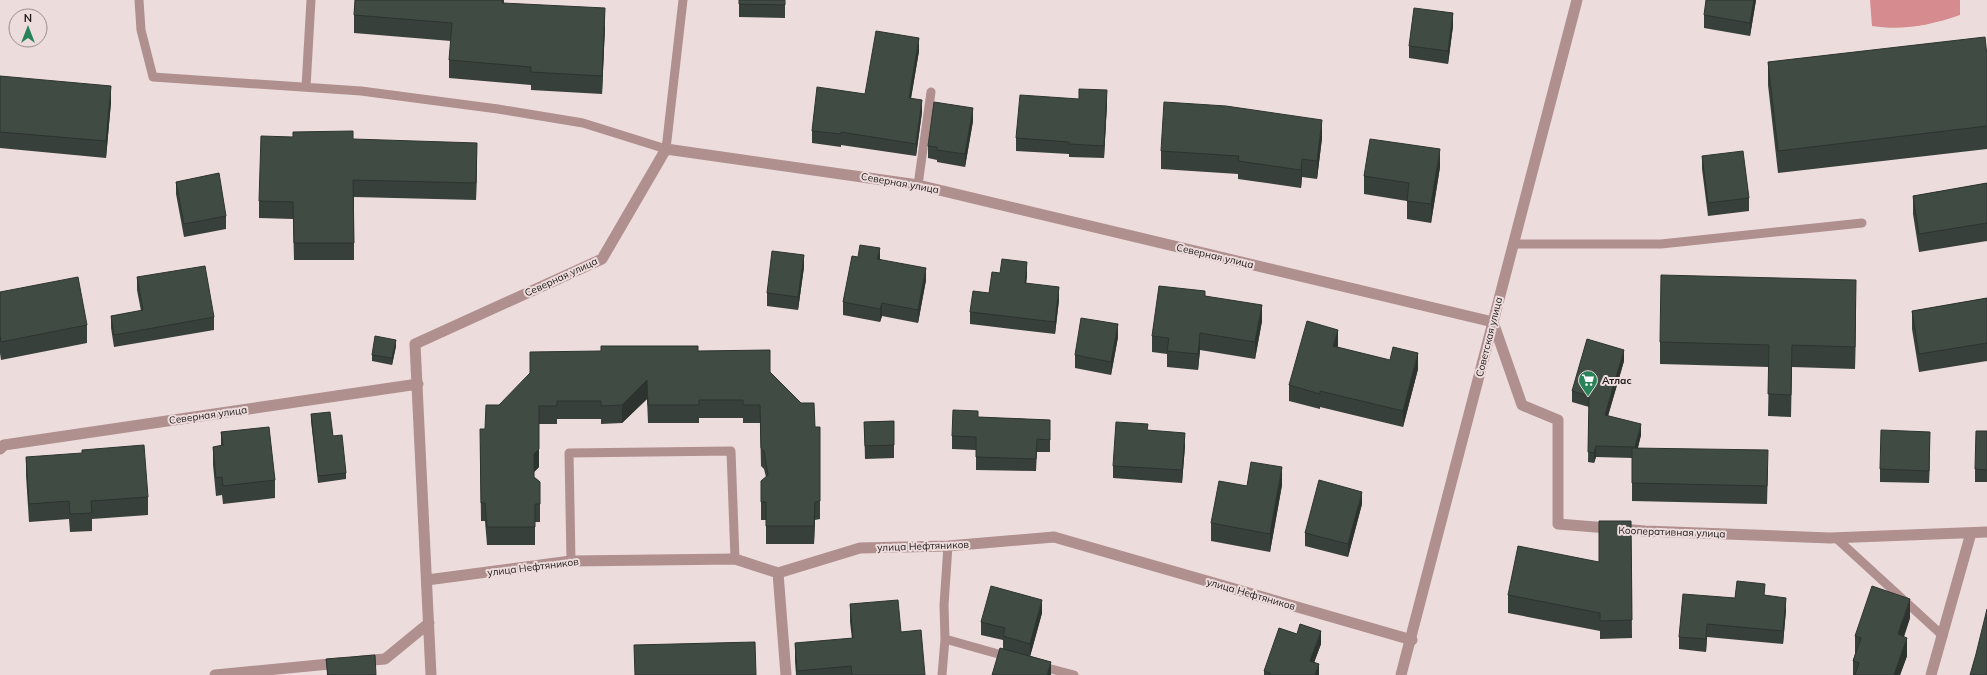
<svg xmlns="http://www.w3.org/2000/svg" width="1987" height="675" viewBox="0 0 1987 675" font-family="Mulish,sans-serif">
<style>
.water{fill:#d68c8f}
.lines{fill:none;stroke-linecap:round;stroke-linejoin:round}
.service{stroke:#b08f8f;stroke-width:9}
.minor{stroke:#b08f8f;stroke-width:11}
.tertiary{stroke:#b08f8f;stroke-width:11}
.wall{fill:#37403a}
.shaded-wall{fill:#2d3430}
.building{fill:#404b44;stroke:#2d3430}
.labels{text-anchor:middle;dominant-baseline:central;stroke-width:4;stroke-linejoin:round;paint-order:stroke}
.street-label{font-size:10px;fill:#1d1717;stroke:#eddcdc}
.poi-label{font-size:10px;font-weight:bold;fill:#1d1717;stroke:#eddcdc;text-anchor:start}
</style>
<rect width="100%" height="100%" fill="#eddcdc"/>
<!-- water -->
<path class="water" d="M1870,0H1960V15C1931,25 1903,31 1872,26Z"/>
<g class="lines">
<!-- service -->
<path class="service" d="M139,0L141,30L153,77L361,91L498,109L583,123L666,149L683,0
M306,87L311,0
M918,185L931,92
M1513,244H1661L1862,223
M1836,538L1943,636
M948,546L944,605L945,639L1009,657
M571,561L569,453L731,451L735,559
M1040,666L1074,675
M942,675L945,639"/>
<!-- minor -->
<path class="minor" d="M0,449L4,445L418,384
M778,573L786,675
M427,580L571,561L735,559L778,573L860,548L948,546L1054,537L1412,640
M361,661L385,659L429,623
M215,675L340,663
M431,675L415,344L602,259L666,149L918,185L1493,322L1522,405L1558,420V524L1645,531L1830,538L1987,532
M1931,675L1971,533"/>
<!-- tertiary -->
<path class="tertiary" d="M1401,675L1577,0"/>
</g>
<!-- wall -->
<path class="wall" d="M355,0H504V3L605,26L602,94L531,90V85L449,78V60L451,41L354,33V15Z
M739,0H785V18L739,17Z
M1756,0L1750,36L1704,28V15Z
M1453,26L1448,64L1409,58V46Z
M919,51L911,98L922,112L916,156L841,145V147L812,143V131L865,94Z
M1987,56V149L1778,173L1768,85V62Z
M0,76L111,102L106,158L0,148Z
M1079,99L1107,103L1104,158L1069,157V154L1016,151V138Z
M973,121L965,167L937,162V160L928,158V146Z
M1322,138L1317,179L1302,177L1301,188L1238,179V174L1161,169V151Z
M353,139L477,160L476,200L354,197V260H294L293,219L259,218V201Z
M1702,156L1749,198V211L1708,216L1702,169Z
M1440,167L1431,223L1407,219V201L1364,194V176Z
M176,182L226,216V229L184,237L176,194Z
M1987,183V241L1919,252L1913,214V196Z
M858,257L880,259L926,280L918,323L882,316L880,322L843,315V302Z
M804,267L798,310L767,306V293Z
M1027,275L1026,283L1059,300L1055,334L970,324V312L989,293Z
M137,277L214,317V330L114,347L111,328V316L141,311L137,290Z
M0,292L87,325V343L1,360L0,353Z
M1205,296L1262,321L1255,359L1200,350L1198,370L1167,367V354L1152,352V336Z
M1987,298V361L1919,372L1912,329V311Z
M1856,302L1855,369L1792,367L1791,417L1768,416L1769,367L1660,364V342Z
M1118,337L1111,375L1075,368V355Z
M396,346L392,365L372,361V355Z
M1338,346L1337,347L1418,369L1403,427L1320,407V409L1289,401V385Z
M698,351L770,372L815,427H820V519L815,520L814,544H766V520H761V481L766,477L764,469L761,466L760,423H743V418H699V423H648L647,399L622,423L601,424V419H557V424H539V467L534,472V477L540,482V522H535V545H487L485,521H481L480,447L485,429L499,405Z
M1624,361L1608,416L1641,435L1638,448L1768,468L1767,504L1632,501V458L1596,457L1594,463L1588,462L1589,407L1572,402V391Z
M311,414L333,436L346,473V479L318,483L311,421Z
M978,417L1050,420V452H1037L1036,471L976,470V450L952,449V436Z
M894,421V458L865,459L864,422Z
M1148,430L1185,446L1182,483L1113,478V466Z
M1987,431V482H1975V469Z
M221,432L275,480V498L223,504L222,495L216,496L213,465V447L221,446Z
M1930,445L1929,483L1880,482V469Z
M26,457L148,497V515L92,519V531L70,532L69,519L29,522L26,475Z
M1282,485L1270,552L1211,541V523L1247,486Z
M1362,504L1348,557L1305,546V533Z
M1631,521L1632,638L1600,639V631L1508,613V595L1599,562Z
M1765,595L1786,610L1783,644L1707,637L1706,652L1679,649V637L1735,598Z
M850,604L901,632L925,675H796L795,661V643L852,639L850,622Z
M1042,613L1030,656L1051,662V675H992L1003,649V640L981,635V622Z
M1910,618L1904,637L1907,656L1900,675H1853V661L1855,654V636Z
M1321,644L1314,662L1319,675H1264V671Z
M326,659L376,675H327Z"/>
<!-- shaded-wall -->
<path class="shaded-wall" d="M1754,0H1756L1750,36V23Z
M605,8V26L602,94V76Z
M1453,13V26L1448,64V51Z
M919,38V51L909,110V98Z
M111,86V102L106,158V141Z
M1107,90V103L1104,158V146Z
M922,100V112L916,156V144Z
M973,108V121L965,167V154Z
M1322,120V138L1317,179V161Z
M477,143V160L476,200V183Z
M1440,149V167L1431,223V204Z
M1302,159V177L1301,188V170Z
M880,248V261L877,259Z
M804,255V267L798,310V297Z
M1027,262V275L1025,296V283Z
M926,268V280L918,323V310Z
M1856,280V302L1855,369V347Z
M1059,287V300L1055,334V322Z
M882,303V316L880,322V309Z
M1262,305V321L1255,359V342Z
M1118,324V337L1111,375V362Z
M1338,330V346L1333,362V346Z
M1200,333V350L1198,370V354Z
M396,340V346L392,365V358Z
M1624,350V361L1605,426V415Z
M1418,353V369L1403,427V411Z
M647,380V399L622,423V405Z
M1641,424V435L1635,458V447Z
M1930,432V445L1929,483V471Z
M1185,433V446L1182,483V470Z
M1596,446V457L1594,463V453Z
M539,449V467L534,472V454Z
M1282,467V485L1270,552V534Z
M1362,492V504L1348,557V544Z
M815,502V520L814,544V526Z
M1786,598V610L1783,644V631Z
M1910,599V618L1898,652V634Z
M1042,600V613L1030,657V644Z
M1707,624V637L1706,652V639Z
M1321,631V644L1310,674V661Z
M1907,638V656L1900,675H1894Z
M1051,662V675H1047Z
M1319,664V675H1315Z"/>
<!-- building -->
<path class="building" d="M355,0H502V3L605,8L602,76L531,72V67L449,60L452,23L354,15Z
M739,0H785V5L739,4Z
M1706,0H1754L1750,23L1704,15Z
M1414,8L1453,13L1448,51L1409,46Z
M876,31L919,38L909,98L922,100L916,144L841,132V134L812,131L817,87L865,94Z
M1985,37L1987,56V126L1778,151L1768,62Z
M0,76L111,86L106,141L0,132Z
M1079,89L1107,90L1104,146L1069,144V142L1016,138L1020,95L1079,99Z
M934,102L973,108L965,154L937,150V147L928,146Z
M1164,102L1226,106L1322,120L1317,161L1302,159L1301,170L1238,161L1239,156L1161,151Z
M353,131V139L477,143L476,183L353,180L354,243H294L293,202L259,201L261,136L293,137V132Z
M1370,139L1440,149L1431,204L1407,201L1409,183L1364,176Z
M1743,151L1749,198L1708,203L1702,156Z
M219,173L226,216L184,224L176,182Z
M1987,183V223L1919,234L1913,196Z
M860,245L880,248L877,259L926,268L918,310L882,303L880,309L843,302L852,256L858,257Z
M772,251L804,255L798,297L767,293Z
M1002,259L1027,262L1025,283L1059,287L1055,322L970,312L973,291L989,293L992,272L1000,273Z
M205,266L214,317L114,335L111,316L143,310L137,277Z
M1661,275L1856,280L1855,347L1792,345L1791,395L1768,394L1769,345L1660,342Z
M78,277L87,325L1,342L0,335V292Z
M1159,286L1205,291V296L1262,305L1255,342L1200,333L1198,354L1167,351L1169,338L1152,336Z
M1987,298V343L1919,354L1912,311Z
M1081,318L1118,324L1111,362L1075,355Z
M1307,321L1338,330L1333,346L1390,360L1393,347L1418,353L1403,411L1320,391V394L1289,385Z
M375,336L396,340L392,358L372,355Z
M1587,339L1624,350L1605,415L1641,424L1635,447L1596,446L1594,453L1588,452L1589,396L1572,391Z
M601,346H698V351L770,350V372L801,403H814L815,427H820V501L815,502L814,526H766V502H761V481L768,475L764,451L761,448L760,405H743V400H699V405H648L647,380L622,405L601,406V401H557V406H539V449L534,454V477L540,482V504H535V527H487L485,503H481L480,429H485L486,405H499L530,373V352L601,351Z
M953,410L978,411V417L1050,420V440L1037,439L1036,459L976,457V437L952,436Z
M330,412L333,436L342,435L346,473L318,476L311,414Z
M894,421V445L865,446L864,422Z
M1116,422L1148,424L1147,430L1185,433L1182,470L1113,466Z
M269,427L275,480L223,486L222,477L216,478L213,447L223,445L221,432Z
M1881,430L1930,432L1929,471L1880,469Z
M1976,431H1987V470L1975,469Z
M144,445L148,497L91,501L92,513L70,514L69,501L29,504L26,457L82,453V450Z
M1632,448L1768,450L1767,486L1632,483Z
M1251,462L1282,467L1270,534L1211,523L1219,481L1247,486Z
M1319,480L1362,492L1348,544L1305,533Z
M1599,521H1631L1632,620L1600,621V613L1508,595L1518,546L1599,562Z
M1737,581L1765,584L1764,595L1786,598L1783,631L1707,624L1706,639L1679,637L1683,594L1735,598Z
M991,586L1042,600L1030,644L1003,636L1005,628L981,622Z
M1872,586L1910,599L1898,634L1907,638L1894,675H1855L1859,663L1853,661L1861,638L1855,636Z
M898,600L901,632L921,630L925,675H852L851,666L797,671L795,643L853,638L850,604Z
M1987,609V675H1970L1976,654Z
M1300,624L1321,631L1310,661L1319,664L1315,675H1270V673L1264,671L1279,628L1297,634Z
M755,642L756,675H635L634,645Z
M1000,648L1051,662L1047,675H992Z
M375,655L376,675H328L326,659Z"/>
<!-- icons -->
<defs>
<g id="supermarket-pin" transform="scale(1)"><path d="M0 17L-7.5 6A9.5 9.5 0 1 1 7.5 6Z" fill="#288359" stroke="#eddcdc"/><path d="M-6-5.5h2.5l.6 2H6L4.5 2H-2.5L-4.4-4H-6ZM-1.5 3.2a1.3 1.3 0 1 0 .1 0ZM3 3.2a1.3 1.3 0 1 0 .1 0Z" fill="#fff"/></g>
</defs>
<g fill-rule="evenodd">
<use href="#supermarket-pin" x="1588" y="380"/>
</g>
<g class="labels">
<!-- street labels -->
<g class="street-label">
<text transform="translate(900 183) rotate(10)">Северная улица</text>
<text transform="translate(1215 256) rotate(13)">Северная улица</text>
<text transform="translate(561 277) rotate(-25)">Северная улица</text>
<text transform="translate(1489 337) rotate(-76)">Советская улица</text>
<text transform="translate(208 415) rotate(-8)">Северная улица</text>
<text transform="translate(1672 532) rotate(2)">Кооперативная улица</text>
<text transform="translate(923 546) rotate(-2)">улица Нефтяников</text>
<text transform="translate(533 567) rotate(-7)">улица Нефтяников</text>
<text transform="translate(1251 594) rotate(16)">улица Нефтяников</text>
</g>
<!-- poi labels -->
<g class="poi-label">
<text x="1602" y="380">Атлас</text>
</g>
</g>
<!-- north arrow -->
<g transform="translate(28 28)"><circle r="19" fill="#eddcdc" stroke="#9a8d8d"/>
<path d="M0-3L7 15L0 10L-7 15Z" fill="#288359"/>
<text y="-6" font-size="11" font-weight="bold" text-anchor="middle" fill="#1d1717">N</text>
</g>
</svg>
